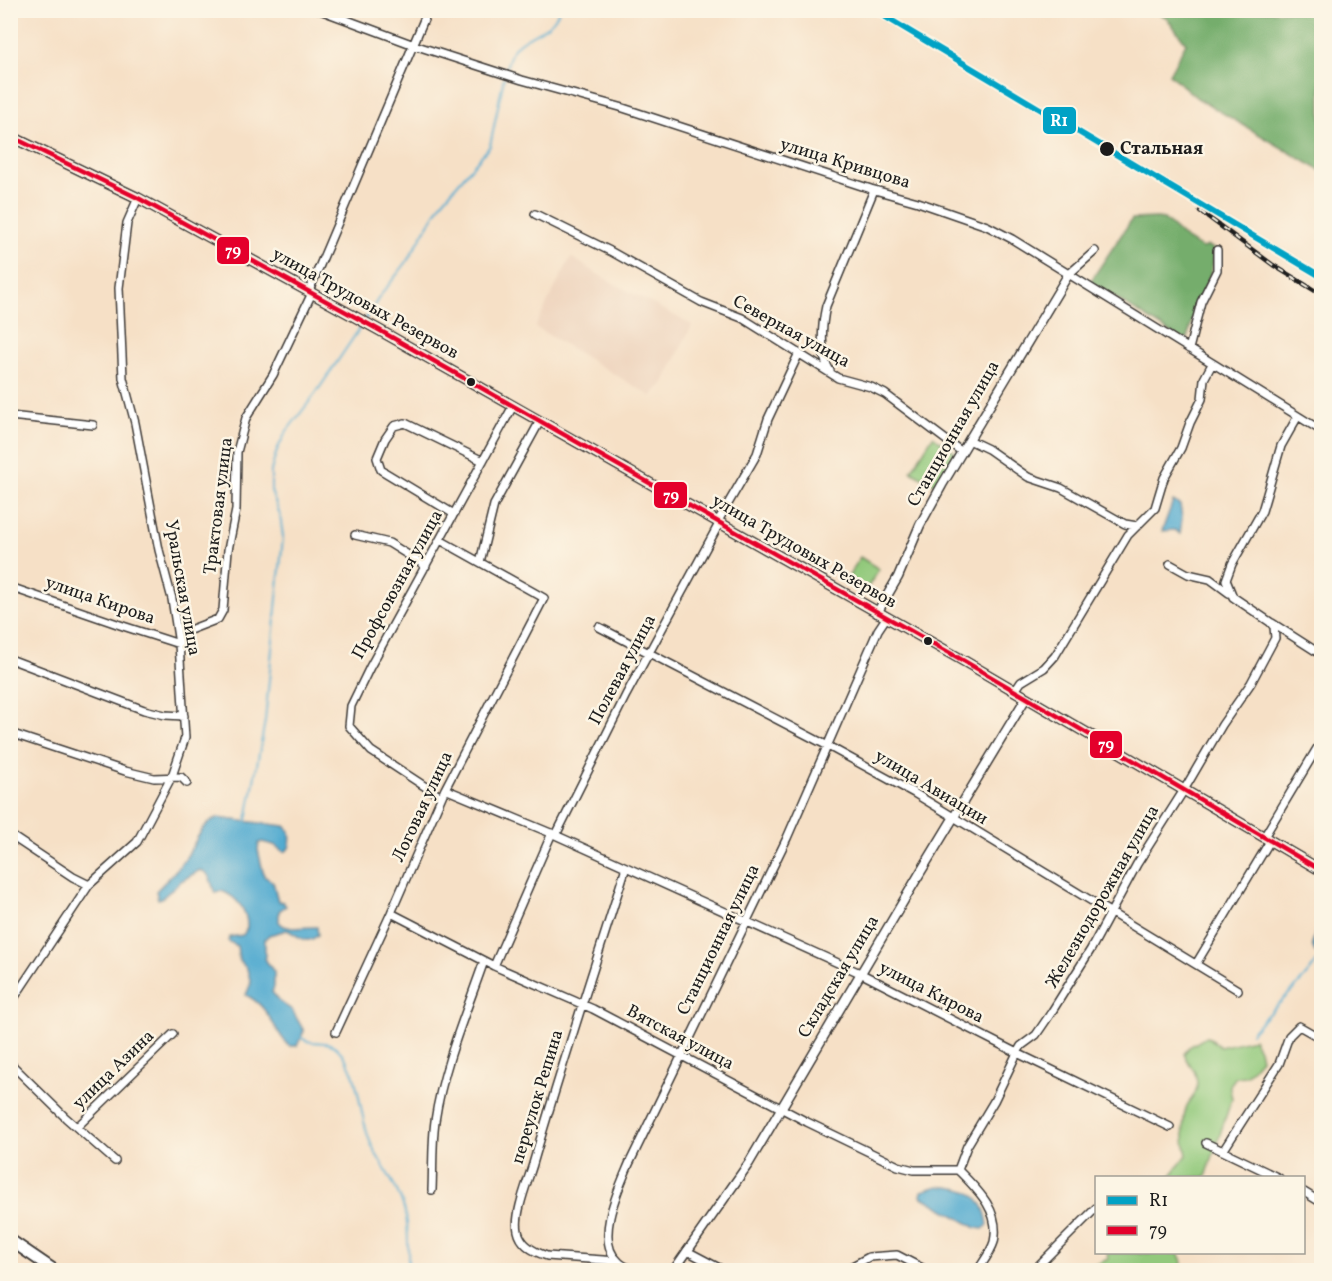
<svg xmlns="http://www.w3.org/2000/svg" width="1332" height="1281" viewBox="0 0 1332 1281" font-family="Vollkorn,serif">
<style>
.built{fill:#edd1ba}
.green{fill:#92c97c;stroke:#57724c;stroke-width:1.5}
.forest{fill:#75ad6c;stroke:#486444;stroke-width:1.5}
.water{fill:#53abd0;stroke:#386476;stroke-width:1.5}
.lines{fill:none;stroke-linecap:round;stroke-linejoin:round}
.stream{stroke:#53abd0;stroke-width:2}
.minor-casing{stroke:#3d3936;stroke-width:10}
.tertiary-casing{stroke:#3d3936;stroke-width:11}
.secondary-casing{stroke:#3d3936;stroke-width:12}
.trunk-casing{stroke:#3d3936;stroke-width:14}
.minor{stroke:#fff;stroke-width:7}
.tertiary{stroke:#fff;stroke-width:8}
.secondary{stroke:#fff;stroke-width:9}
.trunk{stroke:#fff;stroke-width:10}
.rail-casing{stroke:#1c1c1c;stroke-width:4.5}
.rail{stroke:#fcf5e5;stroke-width:2;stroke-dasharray:7;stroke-linecap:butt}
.bus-1-casing{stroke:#fcf5e5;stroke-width:9}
.bus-1{stroke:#e4002b;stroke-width:4.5}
.rail-1-casing{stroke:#fcf5e5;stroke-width:10}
.rail-1{stroke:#01a2c5;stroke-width:6}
.stop-dot{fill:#1c1c1c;stroke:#fcf5e5;stroke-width:2}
.labels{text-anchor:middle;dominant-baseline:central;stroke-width:5;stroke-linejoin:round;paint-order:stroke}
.stop-label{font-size:18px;font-weight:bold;fill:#1c1c1c;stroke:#fcf5e5;text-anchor:start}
.street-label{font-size:18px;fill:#1c1c1c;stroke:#fcf5e5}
.line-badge{stroke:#fcf5e5;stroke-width:2}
.badge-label{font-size:16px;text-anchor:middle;font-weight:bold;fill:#fff}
</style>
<rect width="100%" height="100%" fill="#fcf5e5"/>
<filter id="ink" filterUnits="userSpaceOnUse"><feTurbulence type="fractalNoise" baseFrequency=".0167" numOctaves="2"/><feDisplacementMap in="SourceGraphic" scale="12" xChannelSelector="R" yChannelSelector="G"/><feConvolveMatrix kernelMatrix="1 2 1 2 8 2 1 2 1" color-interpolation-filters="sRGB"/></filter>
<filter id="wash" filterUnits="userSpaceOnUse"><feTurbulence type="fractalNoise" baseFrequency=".008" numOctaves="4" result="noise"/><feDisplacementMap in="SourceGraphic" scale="24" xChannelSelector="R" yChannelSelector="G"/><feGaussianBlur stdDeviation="1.35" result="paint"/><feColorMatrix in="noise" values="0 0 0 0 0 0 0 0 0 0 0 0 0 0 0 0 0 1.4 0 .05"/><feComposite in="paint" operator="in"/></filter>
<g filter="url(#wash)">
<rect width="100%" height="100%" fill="#f6e0c6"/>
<!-- built -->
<path class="built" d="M571,257L604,278L692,325L663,384L651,396L535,327Z"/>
<!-- green -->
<path class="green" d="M933,436L956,453L936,485L911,471Z
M860,557L879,569L868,587L862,589L847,579Z
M1206,1037L1210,1038L1220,1047L1253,1039L1259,1049L1261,1059L1246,1076L1236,1077C1227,1088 1230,1088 1232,1098L1206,1177L1169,1178L1187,1155C1183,1141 1182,1122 1186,1108C1189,1099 1198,1094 1197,1083C1196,1067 1188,1066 1184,1054L1189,1047Z
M1107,1253H1178L1182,1261L1181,1270H1084L1108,1259Z"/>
<!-- forest -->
<path class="forest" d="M1152,11H1321V171L1197,98L1169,74L1186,43L1166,17Z
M1157,218L1164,219L1186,239L1202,248L1208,246L1214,249C1215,271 1205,286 1197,305C1192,316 1190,327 1188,338L1182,340L1090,282L1132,219Z"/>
<!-- water -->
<path class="water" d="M1173,501L1180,505L1182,518L1180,534L1175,530L1162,531Z
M217,818L285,826L290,831C291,838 292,850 284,852L274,845L262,842L259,843L258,850L264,876L273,882L278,901L283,902L286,906L279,911V922L284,926L292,928L313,927H317L318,935C305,947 299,935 287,930L269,935L265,939V959L274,972V987L272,992L280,1002L292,1010L304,1031L297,1046H289C271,1027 270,1007 246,995L251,983L247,969L239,960L237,946L228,941L230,937L243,935L247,928C248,911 237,897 222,891L215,893C210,883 213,874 200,870L181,881L162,898L158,899L156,891C166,881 177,870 185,859C195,845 200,825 217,818Z
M1321,910V953L1319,954L1315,952L1312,945Z
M938,1186C967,1189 983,1191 988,1225L983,1229L976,1228L921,1196L922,1191Z"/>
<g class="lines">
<!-- stream -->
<path class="stream" d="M505,72C508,62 510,52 517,45C529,34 554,28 559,10
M365,320L380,296L406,263L442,202L490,146L504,77
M246,825L265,721L283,537L280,515L271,491V471L277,450L286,432L316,393L362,325
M1251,1033C1272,1006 1308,982 1322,952
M299,1036C310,1047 326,1038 337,1048C363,1073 357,1116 372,1146C384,1170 400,1189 406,1216C409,1233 408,1253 408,1270"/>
</g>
</g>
<g filter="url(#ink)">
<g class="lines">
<!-- minor casing -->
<g class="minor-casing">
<path id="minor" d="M320,10L414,45L522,80L620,107L871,189L918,202L987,226L1012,239L1322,431
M535,214L610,251L701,302L742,318L838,378L871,387L885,394L962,452
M1068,275L1095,251
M309,291L428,10
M1189,349L1201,302L1217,270V250
M830,371C819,355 822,324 826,306L874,190
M10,416L93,425
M969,440L988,449L1028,477L1061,488L1125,524L1137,526
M454,514L381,470L377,458L385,439L394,426L405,423L483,461
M718,521L757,454L768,419L799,353
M355,535L389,543L426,566
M480,562L494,505L540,421
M1170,564L1188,574L1210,579L1229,593
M10,587L123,626L179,644L187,631L218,619L223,610L228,550L236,510L237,452L246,418L273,375L312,293
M1272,623L1322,655
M599,627L828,746L914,793L1238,990
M10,659L144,710L165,715L184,716
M1015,691L1021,682L1044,668L1055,656L1128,535L1155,508L1164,478L1181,448L1190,423L1202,399L1204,379L1212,364
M10,733L125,771L154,778L181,777L187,783
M445,789L553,834L860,973L1017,1053L1170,1127
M441,797L371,751L349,726L351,706L370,667L513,406
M10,835L73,877L89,885
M556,835L626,695L720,522
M1264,837L1322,740
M391,913L494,966L593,1009L807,1122L898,1166L914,1170H958
M1196,964L1270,841
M494,966L552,833
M10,1004L89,885L137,842L172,776L185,738L179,644L172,599L159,550L135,423L123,378L119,288L127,223L138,198
M336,1032L391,913L445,789L544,598L440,540
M10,1063L66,1118L115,1161
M77,1127L173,1034
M1206,1143L1279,1178
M1223,1151L1279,1064L1289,1036L1299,1026L1322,1039
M958,1170L967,1146L994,1101L1017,1053L1021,1046L1036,1035L1051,1013L1091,949L1137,864L1184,790L1222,725L1251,683L1275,638L1274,627L1270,622L1233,597L1226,580L1232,564L1262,511L1281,446L1298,416
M958,1170C977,1189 1001,1211 994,1242C991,1252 983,1262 978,1270
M432,1190C433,1167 432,1143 435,1121C443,1066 466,1013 484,961
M1304,1192L1322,1203
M687,1251L723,1270
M617,1261L547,1256C534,1252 521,1245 518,1231C514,1214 528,1181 533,1164C562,1064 595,966 626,867
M634,1270C629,1268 622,1266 618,1261C594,1240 619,1188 629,1164L787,838L878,630L886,618
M838,1270L847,1269L869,1257L897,1255L926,1270
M1034,1270L1096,1208"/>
</g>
<!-- tertiary casing -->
<g class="tertiary-casing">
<path id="tertiary" d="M877,613L898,577L920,525L942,485L1068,275
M674,1270L749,1163L920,873L1026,698"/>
</g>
<!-- secondary casing -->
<g class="secondary-casing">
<path id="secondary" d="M10,136L138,198L379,330L964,661L1322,871"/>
</g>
<!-- trunk casing -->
<g class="trunk-casing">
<path id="trunk" d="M10,1240L54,1270"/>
</g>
<!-- minor -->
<use href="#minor" class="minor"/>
<!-- tertiary -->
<use href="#tertiary" class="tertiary"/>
<!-- secondary -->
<use href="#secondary" class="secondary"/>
<!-- trunk -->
<use href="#trunk" class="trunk"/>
<!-- rail casing -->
<g class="rail-casing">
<path id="rail" d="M1200,211L1273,265L1322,295"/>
</g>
<!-- rail -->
<use href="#rail" class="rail"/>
<!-- bus-1 casing -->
<g class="bus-1-casing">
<path id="bus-1" d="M10,136L138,198L379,330L964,661L1322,871"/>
</g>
<!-- bus-1 -->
<use href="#bus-1" class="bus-1"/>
<!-- rail-1 casing -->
<g class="rail-1-casing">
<path id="rail-1" d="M874,10L1322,277"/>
</g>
<!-- rail-1 -->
<use href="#rail-1" class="rail-1"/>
</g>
</g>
<!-- markers -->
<g class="stop-dot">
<circle cx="1107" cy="149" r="8"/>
<circle cx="471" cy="382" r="5"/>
<circle cx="928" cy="641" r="5"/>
</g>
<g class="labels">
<!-- stop labels -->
<g class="stop-label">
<text x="1120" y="149">Стальная</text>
</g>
<!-- street labels -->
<g class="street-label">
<text transform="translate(845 164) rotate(17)">улица Кривцова</text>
<text transform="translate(365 304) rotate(29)">улица Трудовых Резервов</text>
<text transform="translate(791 332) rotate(29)">Северная улица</text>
<text transform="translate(954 434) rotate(-60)">Станционная улица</text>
<text transform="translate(219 506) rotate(-83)">Трактовая улица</text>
<text transform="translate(804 552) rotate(30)">улица Трудовых Резервов</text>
<text transform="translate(398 585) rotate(-61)">Профсоюзная улица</text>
<text transform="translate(182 588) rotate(80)">Уральская улица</text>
<text transform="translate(100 601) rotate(19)">улица Кирова</text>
<text transform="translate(623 670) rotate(-62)">Полевая улица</text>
<text transform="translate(931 788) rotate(31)">улица Авиации</text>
<text transform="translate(423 807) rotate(-65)">Логовая улица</text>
<text transform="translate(1103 897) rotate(-60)">Железнодорожная улица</text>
<text transform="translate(719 940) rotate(-64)">Станционная улица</text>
<text transform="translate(839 977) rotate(-59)">Складская улица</text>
<text transform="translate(931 993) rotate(27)">улица Кирова</text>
<text transform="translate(680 1038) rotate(28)">Вятская улица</text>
<text transform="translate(114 1070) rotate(-44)">улица Азина</text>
<text transform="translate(538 1097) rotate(-73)">переулок Репина</text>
</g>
</g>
<g class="line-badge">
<rect x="1042" y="106" width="35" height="29" rx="6" fill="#01a2c5"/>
<rect x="216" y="236" width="34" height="29" rx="6" fill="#e4002b"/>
<rect x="653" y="481" width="35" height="28" rx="6" fill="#e4002b"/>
<rect x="1089" y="730" width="34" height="29" rx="6" fill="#e4002b"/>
</g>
<g class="badge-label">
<text x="1059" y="126">R1</text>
<text x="233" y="256">79</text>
<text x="671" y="501">79</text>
<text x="1106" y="750">79</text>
</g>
<!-- margin -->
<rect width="1332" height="1281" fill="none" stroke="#fcf5e5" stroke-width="36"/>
<!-- legend -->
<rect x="1095" y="1176" width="210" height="78" fill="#fcf5e5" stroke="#a29e95" stroke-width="1.5"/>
<rect x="1107" y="1196" width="30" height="9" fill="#01a2c5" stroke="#a29e95" stroke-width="1.5"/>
<text x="1149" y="1206" font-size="18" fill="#1c1c1c">R1</text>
<rect x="1107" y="1226" width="30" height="9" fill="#e4002b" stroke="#a29e95" stroke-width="1.5"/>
<text x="1149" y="1236" font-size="18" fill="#1c1c1c">79</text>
</svg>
